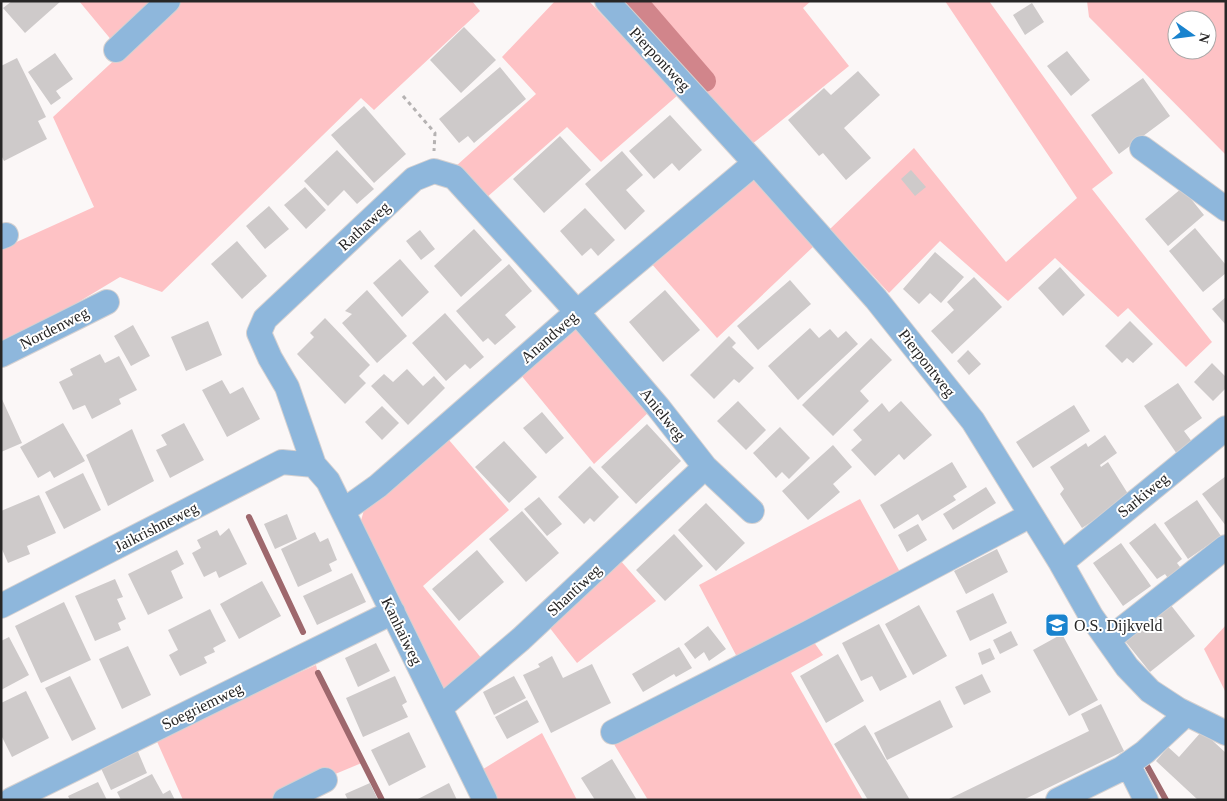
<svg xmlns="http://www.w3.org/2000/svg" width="1227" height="801" viewBox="0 0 1227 801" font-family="'Times New Roman',serif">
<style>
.green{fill:#fec2c5;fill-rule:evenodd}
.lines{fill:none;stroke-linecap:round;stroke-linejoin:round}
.stream{stroke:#9e686d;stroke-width:6}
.canal{stroke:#d1858b;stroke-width:22}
.building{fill:#cecaca}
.minor-casing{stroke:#d5d1d1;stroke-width:26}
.path{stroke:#b5b2b2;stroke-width:3;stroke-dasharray:4 4;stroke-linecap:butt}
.minor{stroke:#8eb7dc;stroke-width:24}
.labels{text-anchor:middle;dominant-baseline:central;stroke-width:4;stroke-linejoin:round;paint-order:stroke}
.street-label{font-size:16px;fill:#272626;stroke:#fff}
.poi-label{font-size:16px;fill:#272626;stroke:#fff;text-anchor:start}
</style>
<rect width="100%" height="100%" fill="#fbf7f7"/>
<!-- green -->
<path class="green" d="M79,1H157L113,42Z
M178,1H472L480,11L374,110L361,98L162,292L120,277L37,327L1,344V249L94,207L53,117Z
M555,1H589L678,95L601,162L567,127L486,198L456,166L536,94L502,57Z
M636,1H811L803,8L849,66L751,145L696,87L705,81Z
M945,1H989L1113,173L1092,189L1212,342L1186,367L1128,308L1118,317L1055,258L1008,301L940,241L889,293L830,229L914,148L1006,262L1077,198Z
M1087,1H1226V155L1089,17ZM1177,20H1207V50H1177Z
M752,177L815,245L717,338L650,262Z
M579,323L650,411L594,464L520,374Z
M449,440L509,510L423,586L482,659L440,693L360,524L364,510Z
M860,499L900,572L737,657L699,585Z
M620,560L656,601L577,663L546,623Z
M1226,625V693L1204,649Z
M811,638L823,655L791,673L863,800H648L612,741Z
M316,665L318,673L364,762L273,800H183L155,737Z
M542,733L577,800H494L480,771Z"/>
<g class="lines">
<!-- stream -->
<path class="stream" d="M249,517L303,632
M318,673L382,800
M1146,764L1166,800"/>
<!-- canal -->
<path class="canal" d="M636,1L705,81"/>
</g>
<!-- building -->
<path class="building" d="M12,1H61L25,33L3,8Z
M1032,3L1044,22L1025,35L1013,15Z
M464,27L496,60L461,93L430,60Z
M1067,51L1090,80L1071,96L1047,66Z
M55,53L73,79L56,91L61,98L51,105L28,72Z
M17,58L46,117L38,121L47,139L4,161L1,155V66Z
M500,67L526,99L474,143L468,136L459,143L439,119Z
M858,71L880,95L844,128L871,158L846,180L823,153L819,156L788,120L824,88L831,95Z
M1143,78L1170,116L1119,154L1091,115Z
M364,106L406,154L374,183L331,135Z
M670,115L702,150L679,171L672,163L654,179L629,151Z
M560,136L591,170L544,213L513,179Z
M337,150L374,189L357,204L344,190L328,206L304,181Z
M622,151L643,175L626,190L645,211L625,230L585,184Z
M911,170L926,187L915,196L901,179Z
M305,187L326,210L306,229L284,205Z
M1182,188L1204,215L1168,246L1145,219Z
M269,206L289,229L265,249L246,226Z
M585,208L615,240L598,256L591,248L582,256L560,231Z
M1195,228L1226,265V273L1203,292L1169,251Z
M474,229L502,260L461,297L434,266Z
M420,230L435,249L421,260L406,241Z
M237,241L267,276L242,299L211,264Z
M935,252L964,277L941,303L930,293L919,304L903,289Z
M400,259L429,292L402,317L373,283Z
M509,264L532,291L505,315L516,327L495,345L488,338L483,342L456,311Z
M1060,267L1085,295L1063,316L1038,288Z
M974,277L1002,307L952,354L931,331L954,310L947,302Z
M790,280L811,304L758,350L737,326Z
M367,290L407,336L377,363L342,323L352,314L345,311Z
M665,290L700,330L663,362L629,322Z
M1226,297V325L1212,309Z
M445,313L484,357L470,369L465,364L446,381L412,343Z
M325,318L370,365L359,376L366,383L345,404L297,354L314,337L310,333Z
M208,321L222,355L186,371L171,337Z
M1130,321L1153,344L1133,363L1127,358L1122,363L1105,346Z
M133,325L150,356L131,366L114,336Z
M810,328L819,338L830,329L838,338L846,331L858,344L798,400L768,366Z
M729,336L736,343L732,347L754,368L739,383L734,379L714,399L690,375Z
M871,338L892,360L860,391L869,401L833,436L802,405Z
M968,350L981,364L969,375L957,361Z
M100,354L105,363L119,356L137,390L119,399L121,404L92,419L85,405L73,410L59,382L73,375L70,369Z
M1212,363L1226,377V388L1213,401L1194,382Z
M407,369L423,386L434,376L445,388L408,425L371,386L384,374L393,382Z
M222,380L230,394L243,387L260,419L227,437L202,390Z
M1178,383L1202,418L1184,431L1193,443L1177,454L1144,406Z
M1,397L22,443L1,452Z
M738,401L766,430L746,450L717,421Z
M901,401L932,435L904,460L899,454L875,476L851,450L862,440L853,430L882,403L889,412Z
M1074,405L1090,431L1033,468L1016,442Z
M382,406L399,423L382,440L365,422Z
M542,412L564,438L546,454L523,428Z
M63,423L85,461L54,478L50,471L38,478L20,447Z
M184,423L204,460L170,478L156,450L167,445L161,435Z
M647,424L681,461L636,504L601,467Z
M780,427L810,458L789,479L782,472L776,478L753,453Z
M132,429L154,481L108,506L86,455Z
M1105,435L1117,453L1100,465L1101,467L1108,462L1130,497L1082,528L1060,494L1064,489L1050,467L1086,443L1088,447Z
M504,441L537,477L509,503L475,467Z
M833,445L852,467L833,484L840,492L808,520L782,491Z
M952,462L967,487L953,496L956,500L922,521L918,514L894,529L880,505Z
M590,466L619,497L594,522L590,518L584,524L558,497Z
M83,473L101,510L64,529L45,492Z
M1226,476V526L1202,494Z
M986,487L996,503L953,530L943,514Z
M39,495L56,533L27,546L30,554L8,563L1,547V511Z
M539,497L562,524L547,536L524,509Z
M1197,500L1221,536L1188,559L1164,523Z
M706,503L745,543L716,571L678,530Z
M522,511L559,553L526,582L489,539Z
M287,514L297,539L275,549L264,524Z
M1155,523L1182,559L1177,563L1183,571L1170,581L1165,574L1157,579L1129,543Z
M918,524L927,540L907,552L898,535Z
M229,528L247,564L219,578L216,571L204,577L192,553L201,548L197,540L217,530L220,536Z
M315,532L320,542L328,538L337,560L329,564L332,571L298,587L281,549Z
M674,534L703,566L665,601L636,570Z
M1121,543L1151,586L1123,606L1093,563Z
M997,549L1008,572L966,594L954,571Z
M177,550L184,564L171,571L183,598L148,615L128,574Z
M477,550L504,582L459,621L432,589Z
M352,573L366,602L317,625L303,596Z
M115,579L123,597L117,599L126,619L118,623L121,630L95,641L75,596Z
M262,581L281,616L239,639L220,604Z
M993,593L1007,623L970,641L956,611Z
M64,602L91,660L41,683L15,626Z
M1170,604L1195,636L1150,672L1125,641Z
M919,605L947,656L913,675L885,624Z
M210,609L226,641L213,648L215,652L204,657L207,663L180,676L169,655L178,650L168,630Z
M879,624L907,677L880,691L872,676L861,681L842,643Z
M708,626L726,649L709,661L704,652L695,659L684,644Z
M1011,631L1018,645L1000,654L993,640Z
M1062,634L1098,700L1069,716L1033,650Z
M9,637L29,675L1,690V641Z
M376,643L390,671L358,687L345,658Z
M128,646L151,695L122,709L99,659Z
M679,647L692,668L676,677L674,674L643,692L632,674Z
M990,648L995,659L982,665L978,653Z
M838,654L864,701L826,723L800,676Z
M552,656L563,678L592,664L611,703L551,733L523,675L540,667L538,664Z
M982,674L991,692L964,705L955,687Z
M70,676L96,729L72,741L45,688Z
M395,676L407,702L402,705L408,717L363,737L346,698Z
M514,676L526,698L494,715L483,692Z
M26,691L49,738L12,757L1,735V703Z
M527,700L539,722L507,739L495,717Z
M940,700L953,727L887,760L874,733Z
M1101,704L1124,751L1023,800H947L1089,731L1081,714Z
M865,725L910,800H868L834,744Z
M1202,731L1226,753V800H1198L1156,761L1168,747L1179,757Z
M409,732L426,767L389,786L371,750Z
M136,747L147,773L111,790L99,764Z
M612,759L637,800H595L581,778Z
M152,774L163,794L170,790L175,800H121L117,792Z
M98,782L107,800H70L68,796Z
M370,783L378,800H348L345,794Z
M449,783L457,800H416Z"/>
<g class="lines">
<!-- minor casing -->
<g class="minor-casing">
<path id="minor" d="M607,1L755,163L876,299L973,421L1061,563L1091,616L1127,667L1150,691L1179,710L1226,733
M116,50L168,1
M1142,148L1226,209
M1,237L6,235
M1,355L107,302
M343,511L378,486L577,312L755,163
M1061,563L1226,428
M1,606L282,462L314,465
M1108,640L1226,547
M440,708L521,639L705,467
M613,732L808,633L1031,515
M1128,764L1146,800
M11,800L393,612
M285,800L325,780
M485,800L328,481L314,465L287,387L270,358L259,333L265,319L414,179L434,171L454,177L577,312L658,407L705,467L752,511
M1058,800L1121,769L1145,752L1186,714"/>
</g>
<!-- path -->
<path class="path" d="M403,96L435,133L434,151"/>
<!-- minor -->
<use href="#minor" class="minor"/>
</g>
<!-- icons -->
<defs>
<g id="school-square" transform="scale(1.25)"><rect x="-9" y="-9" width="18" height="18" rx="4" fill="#1983ce" stroke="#fff"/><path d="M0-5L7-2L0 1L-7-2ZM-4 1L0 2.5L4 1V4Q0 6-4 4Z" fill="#fff"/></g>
</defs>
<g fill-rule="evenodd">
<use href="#school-square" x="1057" y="625"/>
</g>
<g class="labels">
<!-- street labels -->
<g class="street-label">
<text transform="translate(660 59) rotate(47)">Pierpontweg</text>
<text transform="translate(364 226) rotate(-43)">Rathaweg</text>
<text transform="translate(54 328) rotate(-27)">Nordenweg</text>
<text transform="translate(549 337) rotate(-41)">Anandweg</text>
<text transform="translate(927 363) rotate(52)">Pierpontweg</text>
<text transform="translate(663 414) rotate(51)">Anielweg</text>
<text transform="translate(1143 495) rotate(-39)">Sarkiweg</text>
<text transform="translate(156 527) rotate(-27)">Jaikrishneweg</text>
<text transform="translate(574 590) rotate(-43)">Shantiweg</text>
<text transform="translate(402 631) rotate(64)">Kanhaiweg</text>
<text transform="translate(202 706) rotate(-26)">Soegriemweg</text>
</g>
<!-- poi labels -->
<g class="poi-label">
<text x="1074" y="625">O.S. Dijkveld</text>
</g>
</g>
<!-- border -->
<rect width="1227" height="801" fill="none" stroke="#272626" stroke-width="5"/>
<!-- north arrow -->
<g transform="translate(1192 35) rotate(104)"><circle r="24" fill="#ffffff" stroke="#a9a8a8"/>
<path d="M0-4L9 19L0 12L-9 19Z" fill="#1983ce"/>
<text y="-8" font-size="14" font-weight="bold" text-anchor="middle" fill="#272626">N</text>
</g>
</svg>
